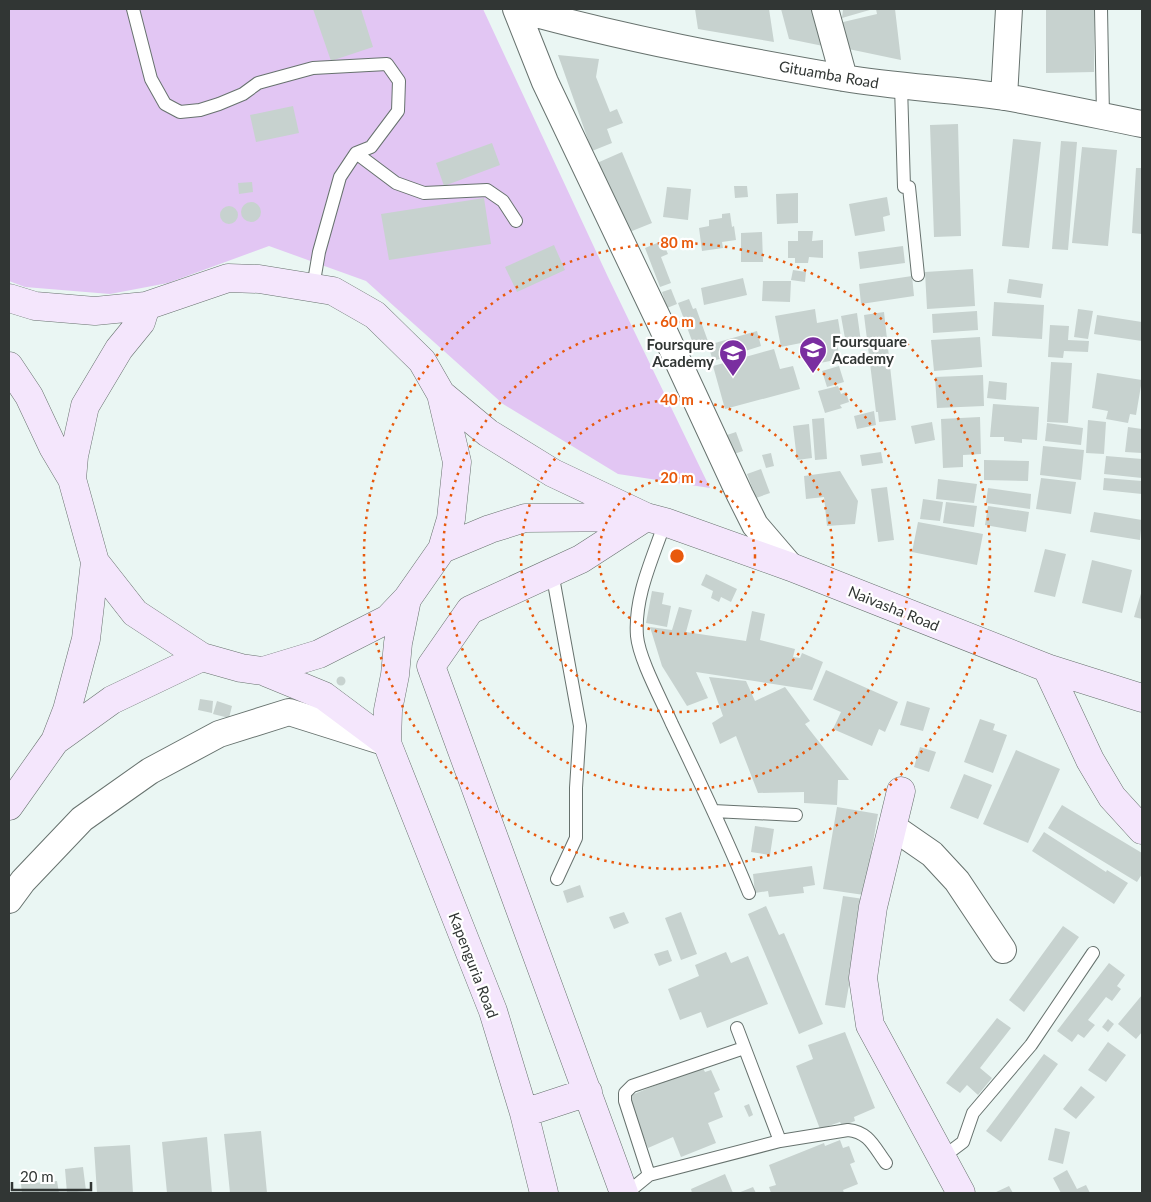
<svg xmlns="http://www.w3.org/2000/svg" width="1151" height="1202" viewBox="0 0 1151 1202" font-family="Lato,sans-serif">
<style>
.green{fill:#e2c6f3}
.building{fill:#c7d2cf}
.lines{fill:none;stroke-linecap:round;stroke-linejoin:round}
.lane-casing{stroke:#67726e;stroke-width:14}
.street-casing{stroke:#67726e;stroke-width:28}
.secondary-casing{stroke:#67726e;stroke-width:29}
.lane{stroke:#fff;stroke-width:12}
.street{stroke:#fff;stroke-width:26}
.secondary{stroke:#f4e6fc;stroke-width:28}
.ring{fill:none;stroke:#e8590c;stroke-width:2.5;stroke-dasharray:2.5 5}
.labels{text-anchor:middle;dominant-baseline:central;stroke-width:4.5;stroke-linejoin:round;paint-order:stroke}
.street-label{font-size:15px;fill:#313634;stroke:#fff}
.poi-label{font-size:15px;font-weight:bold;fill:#313634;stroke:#fff;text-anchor:start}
.centre{fill:#e8590c;stroke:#fff;stroke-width:2.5}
.ring-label{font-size:15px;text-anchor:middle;font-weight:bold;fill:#e8590c;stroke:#fff;stroke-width:4.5;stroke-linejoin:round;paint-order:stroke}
</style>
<rect width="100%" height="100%" fill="#eaf6f3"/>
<!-- green -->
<path class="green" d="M9,9H483L608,277L710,488L618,474L503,404L366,281L269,246L168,283L110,294L25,287L9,281Z"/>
<!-- building -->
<path class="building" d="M313,9H361L373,47L331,61Z
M695,9H769L774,42L698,29Z
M781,9H817L828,47L789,39Z
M843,9H873L842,18Z
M876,9H895L901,60L839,47V23L877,14Z
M1046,9H1094V72L1046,73Z
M558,55L599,59L596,77L610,112L617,109L623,123L607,129L612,143L592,151Z
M293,106L299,133L256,142L250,115Z
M958,124L961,236L934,237L930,125Z
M1013,139L1041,142L1029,248L1002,246Z
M1061,141L1077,142L1068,250L1052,249Z
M492,143L500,165L444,186L436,163Z
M1082,147L1117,150L1108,246L1072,243Z
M622,152L652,223L627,233L597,163Z
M1136,168H1142V234L1132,233Z
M252,182L253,192L239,194L238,183Z
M734,186H747L748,197L735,198Z
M667,187L691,189L688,220L663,217Z
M798,193V223L777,224L776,194Z
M887,197L890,215L883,217L885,231L855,236L849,204Z
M484,198L491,244L389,260L381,214Z
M241 212a10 10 0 1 1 20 0a10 10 0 1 1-20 0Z
M220 215a9 9 0 1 1 18 0a9 9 0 1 1-18 0Z
M730,213L732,227L734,226L736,240L722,242L723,248L702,251L699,228L709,226V220L722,218V214Z
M798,231H813L812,241L823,240V258L809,257L808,263H795V258H788V241H798Z
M762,232L763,262H741V233Z
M662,241L668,254L661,257L671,283L660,287L645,248Z
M554,245L565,270L517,292L505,267Z
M903,246L905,263L860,269L858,252Z
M973,269L975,306L927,309L925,272Z
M793,270L806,272L805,282L791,280Z
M912,276L914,296L861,304L859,284Z
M743,278L747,295L704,305L701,288Z
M1009,279L1043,284L1041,298L1007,293Z
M763,281H791L790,302L762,301Z
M671,289L677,304L667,308L662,292Z
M689,299L693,309L696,308L709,344L695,349L678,303Z
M994,302L1044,305L1042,339L992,336Z
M815,309L817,323L838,319L841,337L836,338L840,359L820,363L816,340L781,347L775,316Z
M1078,309L1093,311L1088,339L1074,337Z
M977,311L978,330L933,333L932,314Z
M884,312L896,420L879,422L878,412H876L864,315Z
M857,313L861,342L846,344L841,316Z
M1097,315L1142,322V341L1094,334Z
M1050,325L1069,326L1068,340L1089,341L1088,352L1064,351L1063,358L1048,357Z
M757,331L761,346L713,361L708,345Z
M980,337L982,367L934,371L931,340Z
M774,349L780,369L793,366L800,389L725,409L713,366Z
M1051,362L1072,363L1068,423L1047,422Z
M839,366L844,382L827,387L822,371Z
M1097,373L1142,380L1136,415L1130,414L1128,423L1106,419L1108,411L1092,408Z
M983,375L984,406L937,408L935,377Z
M989,381L1007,383L1006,400L987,398Z
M838,386L841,394L846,392L849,402L840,405L842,408L825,413L818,391Z
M993,404L1039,407L1037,440L1022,439V443L1004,441V437H990Z
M874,411L876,425L857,429L854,416Z
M980,417L981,454L963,455V467L943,468L941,419Z
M824,418L827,459L815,460L812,419Z
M1088,420L1106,422L1104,454L1086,453Z
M932,422L935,440L915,444L911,426Z
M1047,423L1083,428L1081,445L1045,441Z
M809,424L812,458L797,460L793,426Z
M1128,427L1142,429V453L1125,452Z
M736,432L743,451L734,454L727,435Z
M1043,446L1084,450L1081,480L1040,475Z
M881,452L883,463L862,466L860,455Z
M771,453L774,466L766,468L762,455Z
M1106,456L1142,459V478L1104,474Z
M984,460L1029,461L1028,481L984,480Z
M761,469L770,493L756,498L747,474Z
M840,471L858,501L855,524L827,526L824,497L806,499L804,476Z
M1041,478L1076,482L1071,514L1036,509Z
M1104,478L1142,481V494L1103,490Z
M938,479L977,484L974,503L936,499Z
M887,487L894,540L878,542L871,489Z
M988,488L1031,494L1030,509L986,503Z
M923,499L943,502L940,521L920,519Z
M946,502L977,506L974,527L943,523Z
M988,506L1029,512L1026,532L985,525Z
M1094,512L1142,520L1140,540L1090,532Z
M918,522L983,534L977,565L912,552Z
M1045,549L1066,554L1055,597L1034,592Z
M1092,560L1132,570L1122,613L1082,603Z
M706,574L737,589L731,602L721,597L719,602L711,598L713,591L701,585Z
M1142,590V619L1134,617Z
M652,591L664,593L662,604L671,606L667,627L646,623Z
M679,607L692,610L686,632L746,641L752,611L765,614L760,640L795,649L793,657L800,658L802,653L823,662L812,690L696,672L708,698L687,706L662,666L650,627L672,630Z
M826,670L898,702L885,732L879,729L872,746L833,729L841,712L813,700Z
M336.5 681a4.5 4.5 0 1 1 9 0a4.5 4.5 0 1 1-9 0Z
M709,677L746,681L755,701L785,687L810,721L805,724L849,780H838L837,805L804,803V792L758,793L736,736L720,744L712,723L723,716Z
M200,699L213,701L212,713L198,710Z
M217,701L232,706L229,718L213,714Z
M907,701L930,708L923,731L900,725Z
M980,719L995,724L993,730L1007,735L993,773L964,762Z
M920,747L936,752L929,772L914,767Z
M1016,750L1060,769L1028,843L983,824Z
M964,774L992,785L978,819L950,808Z
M1062,805L1142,853V874L1137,882L1048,828Z
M837,807L878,814L864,895L823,889Z
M755,826L774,829L770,855L751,852Z
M1044,832L1106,872L1107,870L1128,883L1114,904L1032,851Z
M812,866L815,885L803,887L804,893L769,897L768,891L755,893L753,874Z
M580,885L584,897L567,903L563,891Z
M843,896L864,899L845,1008L825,1005Z
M766,906L779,935L784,933L823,1024L799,1034L748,914Z
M624,912L629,923L614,929L609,917Z
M681,912L697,954L681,960L665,918Z
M1063,926L1079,937L1024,1012L1009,1000Z
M668,950L672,961L659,966L654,954Z
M726,952L731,963L748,956L768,1004L707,1028L701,1012L680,1020L668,989L699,976L695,965Z
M1109,963L1125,975L1117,986L1121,989L1112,1001L1106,997L1088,1020L1095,1025L1084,1038L1078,1034L1072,1042L1057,1031Z
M1142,995V1032L1136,1039L1118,1024Z
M997,1018L1011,1028L980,1068L992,1078L978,1095L967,1085L960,1093L946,1083Z
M1108,1019L1114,1024L1108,1032L1102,1027Z
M845,1032L875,1108L854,1117L855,1121L842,1126L840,1122L820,1129L796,1066L813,1059L808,1045Z
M1108,1042L1126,1055L1106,1082L1088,1070Z
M1044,1054L1058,1064L1001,1142L986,1131Z
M702,1066L705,1072L711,1070L720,1090L714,1093L723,1117L708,1123L716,1143L681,1157L673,1137L648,1148L627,1097Z
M1081,1086L1095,1097L1076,1119L1063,1109Z
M749,1104L753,1115L749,1117L744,1106Z
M1055,1128L1070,1132L1063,1164L1048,1160Z
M261,1131L267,1193H230L224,1134Z
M207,1137L212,1193H167L162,1142Z
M840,1140L843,1148L849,1146L855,1162L850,1164L858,1184L843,1190L844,1193H771L769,1187L776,1185L769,1165L824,1143L825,1146Z
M130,1145L133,1193H97L94,1147Z
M83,1167L86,1191L67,1193L65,1169Z
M1067,1170L1077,1189L1086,1185L1090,1193H1061L1053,1178Z
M725,1174L733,1193H692L691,1189Z
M57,1181L59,1193H22L21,1184Z
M1009,1186L1013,1193H994Z
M753,1187L756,1193H738Z"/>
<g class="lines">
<!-- lane casing -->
<g class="lane-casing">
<path id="lane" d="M133,9L151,79L165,104L180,112L200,110L219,104L243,94L258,83L313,68L387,64L399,81L398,111L371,147L356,153L340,177L319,252L313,287
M1101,9L1103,116
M901,86L904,187H909L918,275
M356,153L396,183L424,193L487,190L503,201L516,221
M665,522C653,558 634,596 637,636C639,659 662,701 672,724C699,780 726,836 749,893
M552,572L580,726L576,788V838L557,879
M713,811L796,815
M737,1028L780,1141
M943,1157L963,1142L973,1113L1031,1045L1093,953
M649,1175L625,1101V1093L632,1086L744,1048
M627,1193L649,1175L780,1141L848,1130C869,1132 874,1147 886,1163"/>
</g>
<!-- street casing -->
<g class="street-casing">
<path id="street" d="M516,9L545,82L662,327L740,495L755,525L791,567
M518,9C625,39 734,59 844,78C897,87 952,89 1005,97C1051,105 1097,115 1142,124
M825,9L844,78
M1004,97L1009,9
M893,827L932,854L957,881L1003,950
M9,900L23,881L82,819L150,771L219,734L289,712L381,741"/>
</g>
<!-- secondary casing -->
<g class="secondary-casing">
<path id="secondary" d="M9,298L35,306L95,311L146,306L228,278L259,279L333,291L375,315L422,361L441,394L457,462L451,519L442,549L407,599L388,619L319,654L263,671L241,668L202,657L135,613L95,562L72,479L74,456L85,406L119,349L141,322L146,306
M9,366L29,396L53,447L72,479
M441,394L488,433L553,473L646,517L665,522L791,567L1047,668L1142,698
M442,549L490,529L525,518L639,517
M407,599L398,643L395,675L388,710L387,743L493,1011L524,1113L544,1193
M1047,668L1090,760L1112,797L1142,830
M263,671L324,696L387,743
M55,741L112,700L202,657
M901,791L873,907L863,978L870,1025L961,1193
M9,806L55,741L67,710L86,639L95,562
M524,1113L588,1092
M624,1193L431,666L470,610L581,559L646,517"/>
</g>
<!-- lane -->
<use href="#lane" class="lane"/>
<!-- street -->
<use href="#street" class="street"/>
<!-- secondary -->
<use href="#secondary" class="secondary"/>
</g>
<!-- distance rings -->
<g class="ring">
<circle cx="677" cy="556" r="78"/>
<circle cx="677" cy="556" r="156"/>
<circle cx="677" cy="556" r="234"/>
<circle cx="677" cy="556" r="313"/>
</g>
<!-- icons -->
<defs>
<g id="school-pin" transform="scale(1.4375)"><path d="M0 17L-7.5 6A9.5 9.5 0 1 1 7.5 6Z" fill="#7a2ea0" stroke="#fff"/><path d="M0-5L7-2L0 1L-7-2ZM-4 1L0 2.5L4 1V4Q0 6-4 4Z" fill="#fff"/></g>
</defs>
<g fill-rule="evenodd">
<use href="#school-pin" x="813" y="350"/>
<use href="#school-pin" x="733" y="353"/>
</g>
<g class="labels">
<!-- street labels -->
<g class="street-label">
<text transform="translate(829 74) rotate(10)">Gituamba Road</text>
<text transform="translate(894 608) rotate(22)">Naivasha Road</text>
<text transform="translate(474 965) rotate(69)">Kapenguria Road</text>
</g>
<!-- poi labels -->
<g class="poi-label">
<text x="832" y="341">Foursquare<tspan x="832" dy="17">Academy</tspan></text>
<text x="714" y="344" text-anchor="end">Foursqure<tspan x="714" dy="17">Academy</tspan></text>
</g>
</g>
<circle cx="677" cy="556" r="8" class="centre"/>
<g class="ring-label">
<text x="677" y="248">80 m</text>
<text x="677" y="327">60 m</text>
<text x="677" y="405">40 m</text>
<text x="677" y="483">20 m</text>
</g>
<!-- border -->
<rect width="1151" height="1202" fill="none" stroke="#313634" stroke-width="20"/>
<!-- scale -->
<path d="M12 1182v8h79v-8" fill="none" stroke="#313634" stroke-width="2.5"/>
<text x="20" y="1182" font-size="15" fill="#313634" stroke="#ffffff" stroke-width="4" paint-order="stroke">20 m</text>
</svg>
